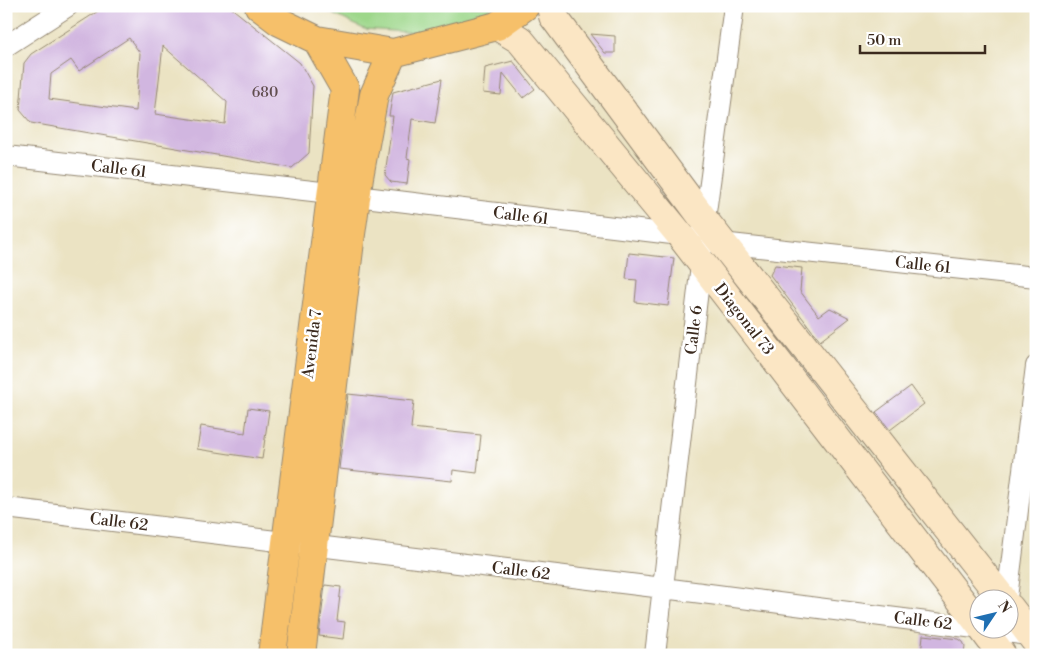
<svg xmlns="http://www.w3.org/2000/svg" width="1042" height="661" viewBox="0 0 1042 661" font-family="'Libre Bodoni',serif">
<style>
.green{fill:#9dd78a;stroke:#6c8054}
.building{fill:#d1b6e0;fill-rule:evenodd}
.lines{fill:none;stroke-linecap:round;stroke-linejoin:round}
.street-casing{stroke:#938670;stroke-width:22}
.secondary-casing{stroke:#938670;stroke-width:30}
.primary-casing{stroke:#938670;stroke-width:30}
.street{stroke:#fff;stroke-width:20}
.secondary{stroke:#fbe6c4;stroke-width:28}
.primary{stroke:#f6c06b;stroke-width:28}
.labels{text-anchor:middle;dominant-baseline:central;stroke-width:5;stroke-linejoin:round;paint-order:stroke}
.number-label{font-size:14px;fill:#604d4e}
.street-label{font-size:16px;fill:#3b2a1e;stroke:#fff}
</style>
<rect width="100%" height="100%" fill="#fff"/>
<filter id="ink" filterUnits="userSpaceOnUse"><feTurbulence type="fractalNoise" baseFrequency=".02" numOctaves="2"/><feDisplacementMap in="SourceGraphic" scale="10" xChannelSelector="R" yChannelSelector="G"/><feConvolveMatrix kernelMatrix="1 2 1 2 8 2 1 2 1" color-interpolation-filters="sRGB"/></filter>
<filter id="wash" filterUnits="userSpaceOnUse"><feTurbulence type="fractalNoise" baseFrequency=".0096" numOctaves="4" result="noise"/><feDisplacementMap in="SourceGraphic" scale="20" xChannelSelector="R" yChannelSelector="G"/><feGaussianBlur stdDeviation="1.12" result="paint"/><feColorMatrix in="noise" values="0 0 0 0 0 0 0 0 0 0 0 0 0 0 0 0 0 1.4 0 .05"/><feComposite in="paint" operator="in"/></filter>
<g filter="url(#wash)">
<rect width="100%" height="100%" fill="#ebe3c3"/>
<!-- green -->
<path class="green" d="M317,6H494L481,14L420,33L364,29Z"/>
<g id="blocks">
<!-- building -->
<path class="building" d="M106,6H229L300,63L313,86L309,153L292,168L31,123L20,110L24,63L31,54ZM129,38L140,53L136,111L49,99L51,74L71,60L79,71ZM163,46L227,102L225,124L155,114Z
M590,34L615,36V53H605Z
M513,61L535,89L523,98L503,73L501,95L483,93L485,68Z
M442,79L435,123L412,119L407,158L410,159L407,184L391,182L385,175L393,116H389L393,92Z
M629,253L674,258L668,306L635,302L637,280L626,279Z
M775,265L802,268L800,291L819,316L830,308L850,318L820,341L770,275Z
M911,386L924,404L890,430L876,412Z
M348,394L414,401L411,428L481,435L477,473L453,470L452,481L339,469Z
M248,408L269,411L262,459L197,449L201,426L245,433Z
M325,585L341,587L337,621L345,622L343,639L319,636Z
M923,635L959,639L963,642L965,646L964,655H921Z"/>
</g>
</g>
<g filter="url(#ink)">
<use href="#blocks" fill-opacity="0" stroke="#938670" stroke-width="1"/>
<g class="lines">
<!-- street casing -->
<g class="street-casing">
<path id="street" d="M6,46L68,6
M6,156L356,196L680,235L703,241L1036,277
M704,227L734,6
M6,508L663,588L1036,636
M1007,598L1036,366
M655,655L702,256"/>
</g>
<!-- secondary casing -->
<g class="secondary-casing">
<path id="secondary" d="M551,6L553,16L705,221L1002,598
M497,26L520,40L680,235L980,625
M1010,608L1036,642
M982,628L1002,655"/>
</g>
<!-- primary casing -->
<g class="primary-casing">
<path id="primary" d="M259,6L280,22L317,40L393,53L497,26L525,6
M272,655L286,543L345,89L317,40
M301,655L350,241L359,177L374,95L393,53"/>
</g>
<!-- street -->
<use href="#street" class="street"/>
<!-- secondary -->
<use href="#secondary" class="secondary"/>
<!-- primary -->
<use href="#primary" class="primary"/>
</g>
</g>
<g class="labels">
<!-- number labels -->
<g class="number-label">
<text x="265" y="93">680</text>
</g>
<!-- street labels -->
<g class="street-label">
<text transform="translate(119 169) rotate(7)">Calle 61</text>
<text transform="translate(521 216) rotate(7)">Calle 61</text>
<text transform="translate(923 265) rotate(6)">Calle 61</text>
<text transform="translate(744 319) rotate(52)">Diagonal 73</text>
<text transform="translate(694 330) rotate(-83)">Calle 6</text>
<text transform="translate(312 344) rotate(-83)">Avenida 7</text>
<text transform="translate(119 522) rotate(7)">Calle 62</text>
<text transform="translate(521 571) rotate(7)">Calle 62</text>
<text transform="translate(923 621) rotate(7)">Calle 62</text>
</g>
</g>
<!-- margin -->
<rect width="1042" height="661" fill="none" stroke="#fff" stroke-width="25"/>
<!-- north arrow -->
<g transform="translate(994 614) rotate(55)"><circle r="24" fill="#ffffff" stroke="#b1aaa5"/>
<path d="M0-4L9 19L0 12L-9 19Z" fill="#1f6fb2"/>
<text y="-8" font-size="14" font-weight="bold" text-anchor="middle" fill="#3b2a1e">N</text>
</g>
<!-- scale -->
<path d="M860 45v8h125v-8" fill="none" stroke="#3b2a1e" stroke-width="2.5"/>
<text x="867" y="45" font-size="15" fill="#3b2a1e" stroke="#ffffff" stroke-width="4" paint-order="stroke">50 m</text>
</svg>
